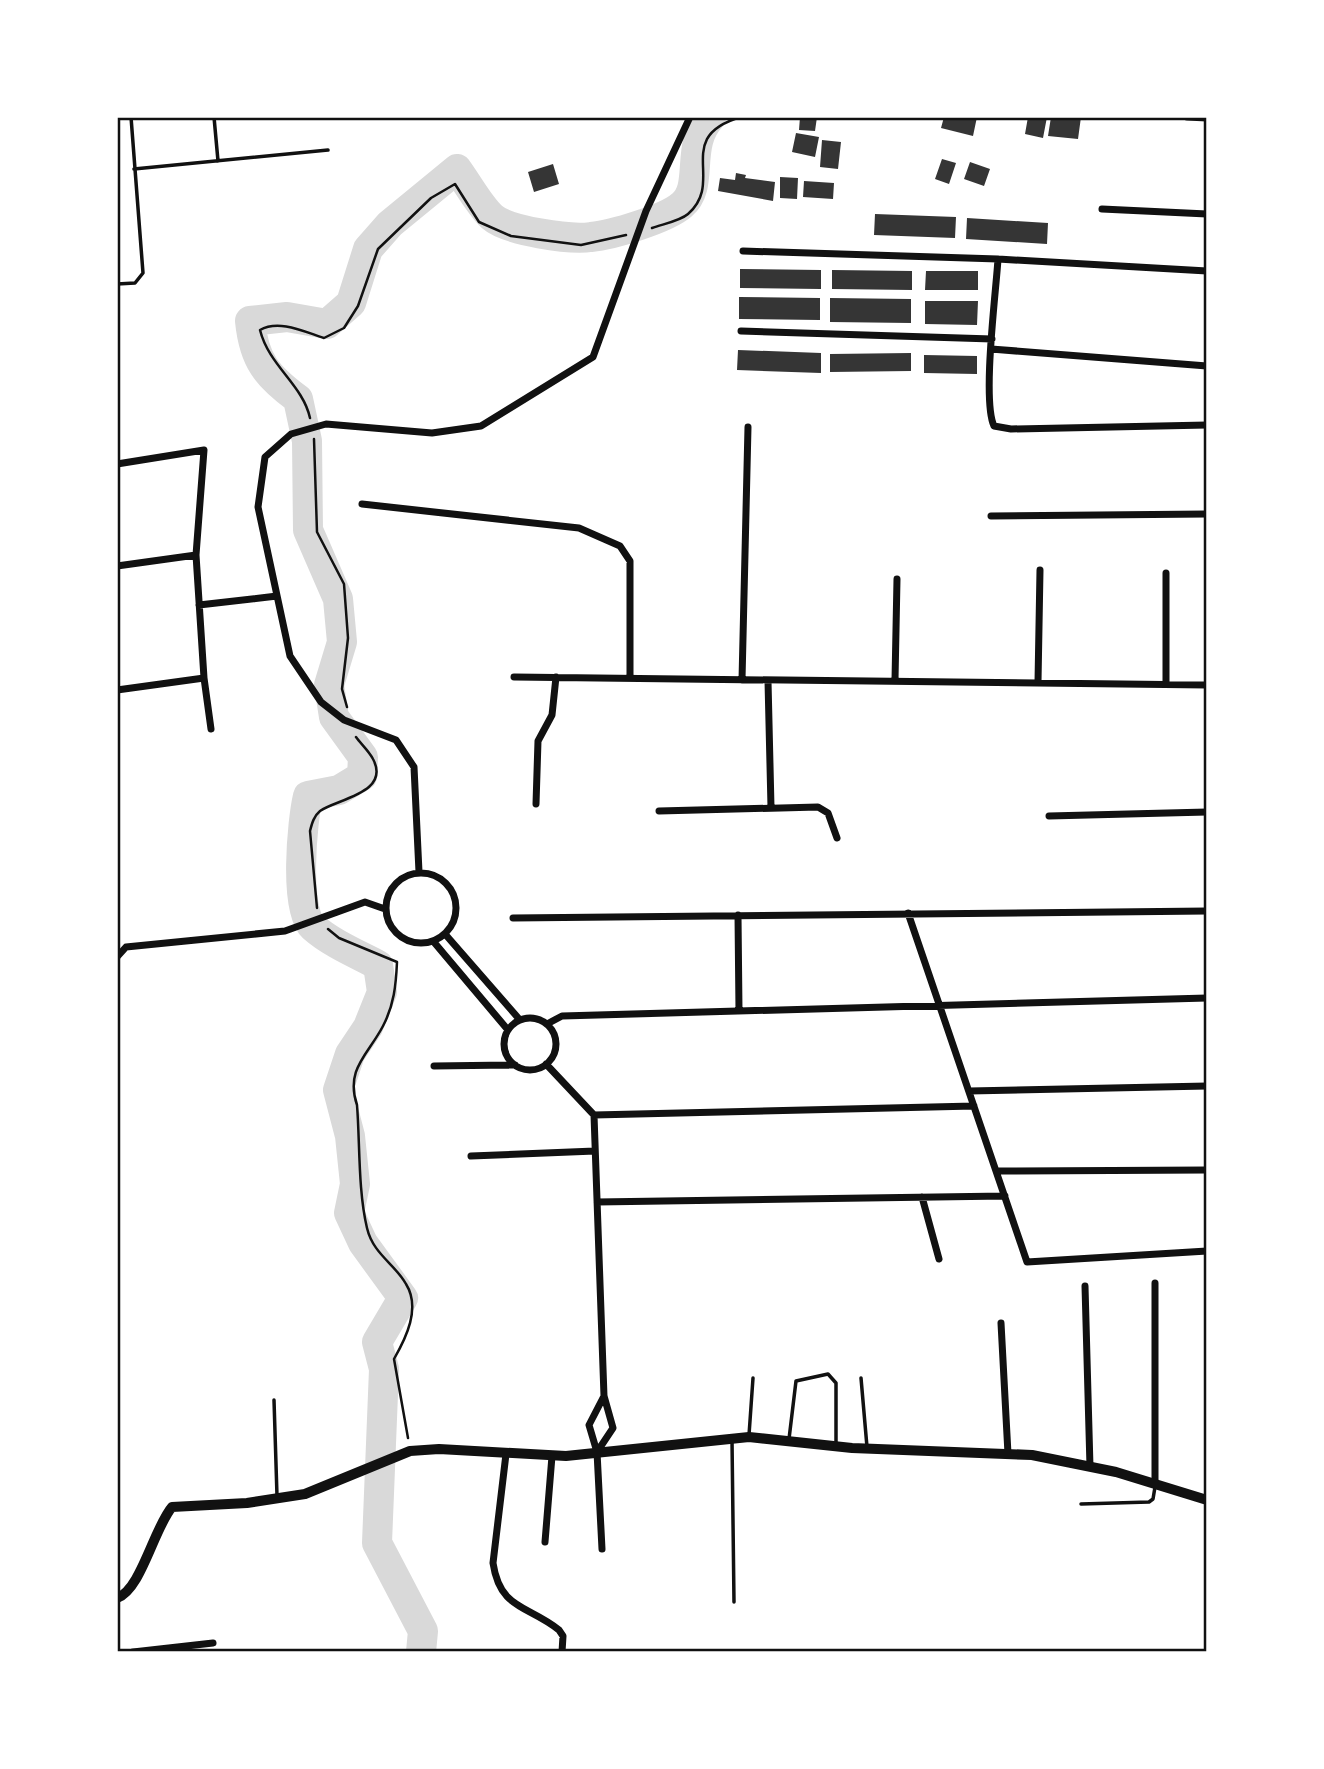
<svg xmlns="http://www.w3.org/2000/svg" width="1324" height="1769" viewBox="0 0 1324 1769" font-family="Rubik,sans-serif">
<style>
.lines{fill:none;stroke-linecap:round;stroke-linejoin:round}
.river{stroke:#d9d9d9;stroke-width:30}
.building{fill:#353535}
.path{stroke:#111;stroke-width:2.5}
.service{stroke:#111;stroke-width:3.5}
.minor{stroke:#111;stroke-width:7}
.tertiary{stroke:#111;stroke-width:10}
.neatline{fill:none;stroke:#111;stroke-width:2.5}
</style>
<rect width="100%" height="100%" fill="#fff"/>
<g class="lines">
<!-- river -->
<path class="river" d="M421,1652L423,1631L377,1543L384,1369L377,1342L403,1298L363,1243L349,1213L355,1184L350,1136L338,1090L350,1054L368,1027L382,992L378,965C357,954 331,943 313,927C294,910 302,821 308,796L339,790L362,776L363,757L334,717L329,685L342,642L338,599L308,530L307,441L298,399C267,376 254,361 250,321L287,317L327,324L351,303L368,249L390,224L457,169C468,184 479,205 492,217C508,231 570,240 591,237C612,235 666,219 682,205C705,186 684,146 711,117"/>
</g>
<!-- building -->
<path class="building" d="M800,117H817L815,131L799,130Z
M944,117H977L973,136L941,128Z
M1028,117H1047L1043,138L1025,134Z
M1051,117H1081L1078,139L1048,136Z
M796,133L819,137L815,157L792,152Z
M822,140L841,142L838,169L820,167Z
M942,159L956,163L949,184L935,179Z
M970,162L990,169L984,186L964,179Z
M553,164L559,184L534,192L528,172Z
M736,173L746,175L745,178L775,182L773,201L718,191L720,178L735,180Z
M780,177L798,178L797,199L780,198Z
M804,181L834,183L833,199L803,197Z
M875,214L956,217L955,238L874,235Z
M967,218L1048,223L1047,244L966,239Z
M740,269L821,270V289L740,288Z
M832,270L912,271V290L832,289Z
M926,271H978V290H925Z
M739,297L820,298V320L739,319Z
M830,298L911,299V323L830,322Z
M925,301H978L977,325L925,324Z
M738,350L821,353V373L737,370Z
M911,353V371L830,372V354Z
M924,355L977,356V374L924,373Z"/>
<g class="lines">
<!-- path -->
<path class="path" d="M652,228C663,224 680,221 688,214C726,181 672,137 741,117
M310,418C303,385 269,366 260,330C279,319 305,332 324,338L344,328L358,306L378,249L431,198L455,184L479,222L511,236L581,245L626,235
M314,439L317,532L344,584L348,638L342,689L347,707
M317,908L310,831C312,823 314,816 320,811C337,799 391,793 373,759C369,751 361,744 356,737
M328,929L339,938L397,962C396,985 394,1005 383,1026C368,1055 345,1069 357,1105C360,1143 358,1190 367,1228C373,1254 395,1264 406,1284C421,1308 406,1338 394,1359L408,1438"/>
<!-- service -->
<path class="service" d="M214,117L218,161
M134,169L328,150
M117,284L135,283L143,273L131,117
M861,1378L867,1447
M274,1400L277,1496
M749,1435L753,1378
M789,1439L796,1381L828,1374L836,1383V1446
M732,1440L734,1602
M1081,1504L1149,1502L1153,1499L1155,1487"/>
<!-- minor -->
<path class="minor" d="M1187,117L1207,118
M1102,209L1207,214
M743,251L998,259L1207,271
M998,259C996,292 982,400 994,426L1011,429L1207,425
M741,331L992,339
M991,349L1207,366
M117,464L204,450L196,555L204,678L117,690
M362,504L579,528L620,546L630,561V678
M991,516L1207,514
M117,566L196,555
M199,605L277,596
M514,677L1207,685
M204,678L211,729
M742,680L748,427
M895,680L897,579
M768,681L771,807
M1038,682L1040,570
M1166,684V573
M536,804L538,741L552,715L556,677
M659,811L818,807L828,813L837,838
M1049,816L1207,812
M419,872L414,767L396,740L344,720L321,702L290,656L258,507L265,457L291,434L326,424L432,433L481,426L593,357L646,211L690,117
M386 908a35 35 0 1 1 70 0a35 35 0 1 1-70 0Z
M908,913L1027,1262L1207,1251
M738,915L739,1011
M513,918L1207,911
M445,934L520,1020
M433,941L508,1030
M117,957L126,947L285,931L365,902L385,909
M504 1044a26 26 0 1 1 52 0a26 26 0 1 1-52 0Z
M547,1024L562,1016L1207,998
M546,1064L594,1115L604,1396L613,1428L597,1452
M434,1066L515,1065
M969,1091L1207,1086
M594,1115L974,1106
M471,1156L595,1151
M996,1171L1207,1170
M922,1197L939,1259
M597,1202L1005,1196
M1155,1283V1484
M1085,1286L1090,1467
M1001,1323L1008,1454
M506,1454L493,1563C500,1610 528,1605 559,1630L563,1636L562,1652
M545,1542L552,1456
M602,1549L597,1452L589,1425L604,1396
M133,1652L213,1643"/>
<!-- tertiary -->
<path class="tertiary" d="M117,1598C141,1590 154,1528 172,1507L247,1503L305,1494L410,1451L439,1449L566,1456L749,1437L852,1448L1032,1455L1116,1472L1207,1500"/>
</g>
<!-- border -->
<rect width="1324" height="1769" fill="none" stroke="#ffffff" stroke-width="238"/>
<rect x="119" y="119" width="1086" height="1531" class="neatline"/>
</svg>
